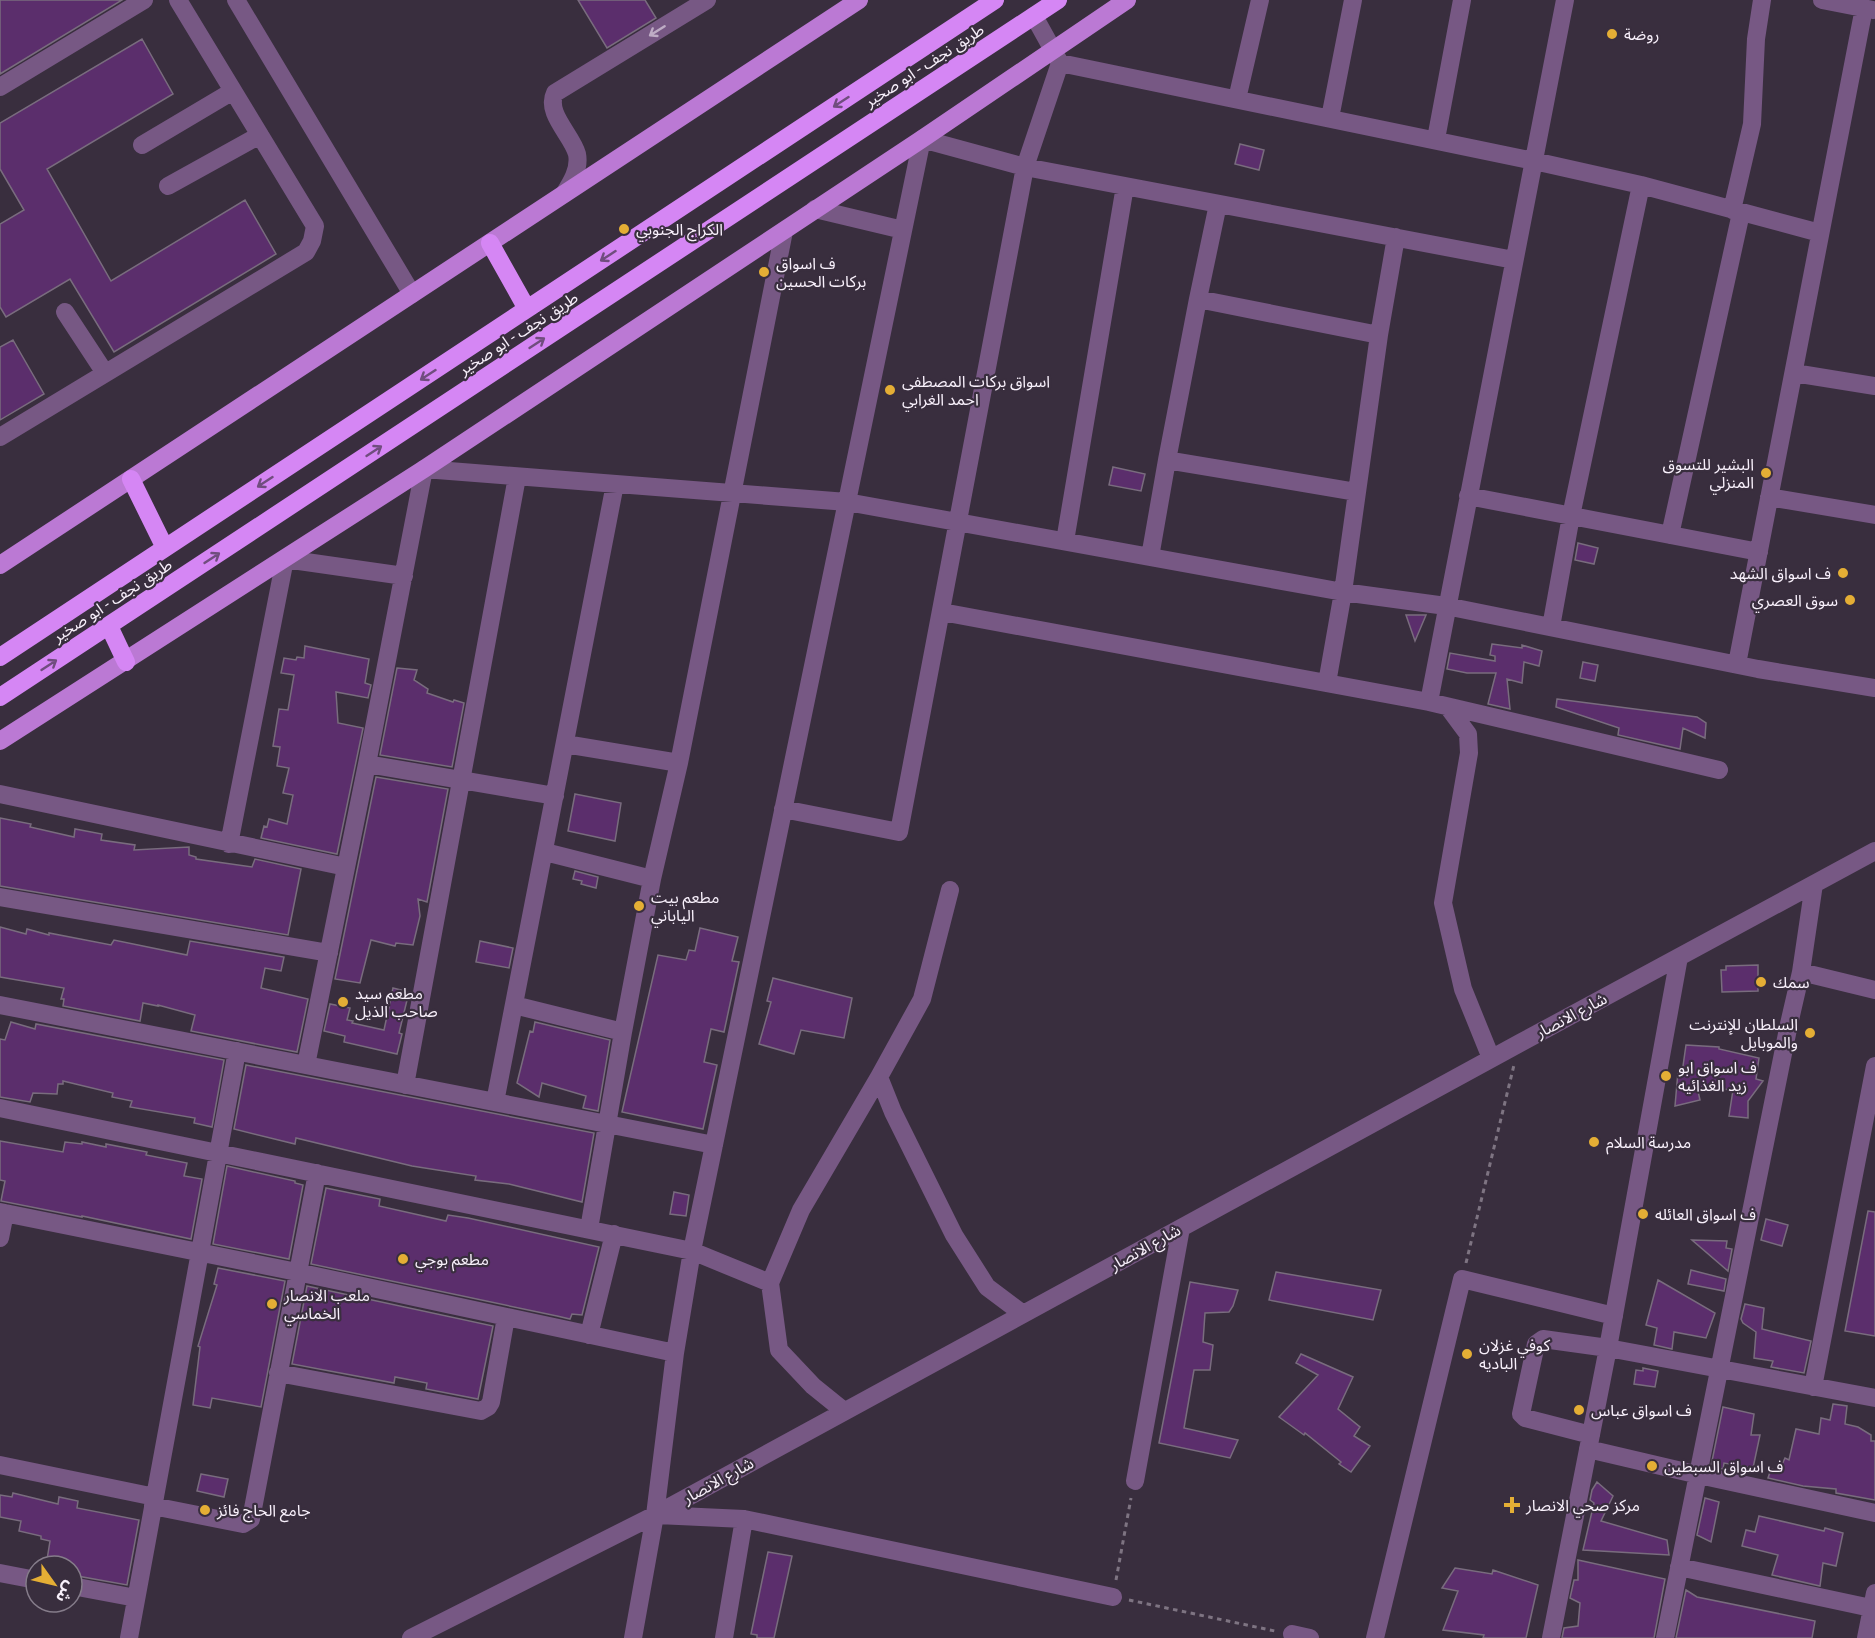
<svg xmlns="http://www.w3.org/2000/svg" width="1875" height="1638" viewBox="0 0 1875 1638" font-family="Ubuntu,'Noto Sans Arabic',sans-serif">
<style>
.building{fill:#5b2e6c;stroke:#796c7e;stroke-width:1.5}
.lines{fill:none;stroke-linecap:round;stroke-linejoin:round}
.path{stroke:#7e7482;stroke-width:3;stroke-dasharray:4.5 4.5;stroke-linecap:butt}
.minor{stroke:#775884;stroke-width:18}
.major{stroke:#bb79d4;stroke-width:18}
.highway{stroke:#d586f4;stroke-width:18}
.oneway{stroke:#beacc5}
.oneway2{stroke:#704d7e}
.poi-dot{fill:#e4ae35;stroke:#392e3e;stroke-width:2}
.labels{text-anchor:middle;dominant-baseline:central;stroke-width:4.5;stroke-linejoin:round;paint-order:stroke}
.poi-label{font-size:16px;fill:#f8f0fb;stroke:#392e3e;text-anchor:start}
.street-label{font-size:16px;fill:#f8f0fb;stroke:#392e3e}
</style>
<rect width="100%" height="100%" fill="#392e3e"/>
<!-- building -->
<path class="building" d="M0,0H122L0,74Z
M578,0H645L656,18L607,48Z
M142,39L173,94L47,169L111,281L245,200L276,254L114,352L70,279L6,317L0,307V224L24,210L0,169V123Z
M1240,144L1264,150L1259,170L1235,164Z
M13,340L44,394L0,420V347Z
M1113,467L1145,474L1141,491L1109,485Z
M1578,543L1598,548L1594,564L1575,560Z
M1406,615H1426L1415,641Z
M1492,644L1522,648V645L1542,651L1539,666L1524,662L1522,683L1507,679L1510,709L1488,704L1496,673H1467L1447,669L1450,653L1495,661V656L1490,655Z
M305,646L369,659L365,683L371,685L368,698L336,692L338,723L363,728L337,854L261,838L264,826L267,827L269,819L287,824L293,795L283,793L289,768L277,766L280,747L273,746L279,709L288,710L294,675L281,673L284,658L296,660L297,657L304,658Z
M1583,662L1598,665L1595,681L1580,678Z
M397,668L417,670L414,680L428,689L427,693L453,702L454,700L464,703L452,767L380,755Z
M1557,699L1697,717L1706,723L1705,738L1683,728L1680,749L1618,735L1619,728L1556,707Z
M376,777L448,789L427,902L418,899L420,916L413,945L396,943L395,946L371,940L360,983L335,979Z
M575,794L621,803L615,841L568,831Z
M0,818L31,824L30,827L74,837L75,829L102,834L101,840L135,845L134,850L189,847V855L196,857V859L252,867L255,859L301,869L288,935L0,886Z
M575,871L598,877L596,888L581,884L582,881L573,879Z
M0,927L26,934L27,929L49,935V933L111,945L114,940L187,955L190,941L284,957L281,971L265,968L261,988L308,999L297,1052L191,1031L195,1015L158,1005V1006L143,1003L140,1021L63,1006L64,999H61L64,988L0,977Z
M700,928L738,937L732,961L739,962L724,1032L711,1029L704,1062L717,1065L703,1129L622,1112L658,955L686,960L689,950L695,951Z
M480,941L513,948L509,968L476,962Z
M1758,965V991L1722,992L1721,970H1726V966Z
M773,978L852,998L844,1038L801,1030L794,1054L759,1044L771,1002L767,1001Z
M393,988L409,992L399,1033L402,1034L397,1054L344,1042L345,1036L324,1031L330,1004L350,1008L347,1020L353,1021L352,1023L384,1030Z
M11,1022L35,1029L36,1024L224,1060L212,1127L194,1123L195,1118L130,1107L132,1101L112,1097L113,1093L63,1081V1084H58L57,1094L33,1093L30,1102L0,1097V1039L5,1040Z
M535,1022L610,1040L598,1111L583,1108L586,1096L542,1083L539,1097L517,1083L530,1031L533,1032Z
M1686,1045L1719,1047V1049L1759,1058L1756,1079L1763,1081L1748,1101V1118L1729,1116L1733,1090L1697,1087L1700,1100L1675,1106L1678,1072L1682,1073Z
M246,1065L594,1133L582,1202L509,1184L475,1180L476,1176L412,1166L296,1138L295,1144L234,1129Z
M0,1141L63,1152L65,1142L82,1144V1142L106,1147V1144L147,1152L146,1155L187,1163L184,1176L202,1179L191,1239L82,1216V1217L1,1201L5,1181L0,1180Z
M227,1166L295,1181V1183L303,1185L289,1259L213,1244Z
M326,1188L380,1199L379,1206L446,1221L448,1215L468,1218L599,1247L582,1315L572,1314L570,1319L557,1316L311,1264Z
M674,1192L689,1195L686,1216L670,1214Z
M1868,1211L1875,1212V1336L1845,1331Z
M1766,1219L1788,1225L1782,1246L1761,1240Z
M1692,1240L1727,1241L1726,1248L1732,1249L1728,1271Z
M218,1268L285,1281L261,1407L212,1398L210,1408L193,1405L200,1347L198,1346L217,1285L214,1284Z
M1691,1270L1726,1279L1724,1291L1688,1284Z
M1276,1272L1381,1290L1373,1320L1269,1300Z
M1658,1280L1715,1313L1706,1338L1674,1332L1672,1349L1654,1345L1657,1328L1646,1325Z
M1190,1282L1238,1290L1233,1306L1229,1312L1205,1313L1203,1342L1213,1345L1210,1370H1194L1184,1428L1238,1440L1230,1458L1159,1443Z
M307,1286L493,1326L478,1399L426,1389L427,1383L395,1377L394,1383L292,1364Z
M1745,1304L1764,1308L1762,1329L1811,1341L1804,1373L1771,1367L1773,1361L1754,1358L1756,1332L1743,1323L1741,1319Z
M1301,1354L1353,1377L1338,1409L1360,1427L1354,1436L1370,1446L1351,1472L1339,1464L1341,1462L1305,1433L1304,1435L1279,1417L1318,1375L1296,1363Z
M1643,1368L1658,1371L1655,1387L1634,1384L1636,1370L1643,1371Z
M1833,1404L1847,1406L1845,1424L1858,1427L1871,1435V1441H1875V1500L1836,1493V1489L1803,1486L1768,1478L1771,1469L1779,1471L1785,1458L1789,1460L1796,1429L1819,1434L1821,1418L1830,1420Z
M1723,1407L1754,1414L1751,1435H1760L1753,1468L1724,1463L1723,1469L1711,1466Z
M201,1474L228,1479L224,1497L197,1491Z
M1597,1482L1613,1496L1601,1521L1667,1540L1669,1555L1583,1550L1594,1503L1590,1500L1592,1490Z
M13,1493L58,1504L59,1497L78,1501L77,1508L139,1520L127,1585L72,1575V1566H46L50,1541L41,1539V1536L19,1531L21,1521L0,1517V1495L12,1497Z
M1705,1498L1719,1502L1711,1542L1697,1535Z
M1759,1516L1824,1531L1825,1528L1843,1533L1836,1566L1823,1563L1820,1586L1772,1575L1778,1555L1742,1546L1746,1530L1755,1532Z
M768,1552L792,1556L774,1638H757V1635L751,1634Z
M1578,1560L1665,1579L1654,1638H1562L1564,1628L1578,1626L1580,1603L1570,1598L1574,1580H1578Z
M1455,1568L1492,1574L1493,1570L1538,1585L1526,1638H1483L1484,1635L1443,1630L1458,1591L1442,1588Z
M1686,1590L1697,1597L1815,1621L1812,1638H1676Z"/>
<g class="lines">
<!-- path -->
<path class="path" d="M1466,1263L1514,1065
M1116,1580L1131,1498
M1129,1600L1275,1631"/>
<!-- minor -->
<path class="minor" d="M236,0L412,294
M1822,0L1873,10
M1034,16L1060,63L1534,161L1641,185L1820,233
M0,87L144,0
M1237,99L1260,0
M1330,118L1353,0
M1436,139L1462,0
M142,145L233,91
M168,186L260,135
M564,194C571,183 580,169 577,154C572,135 545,113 555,93L707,0
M815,209L903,230
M1732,210L1752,124L1756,39L1762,0
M1198,299L1218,204
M65,312L105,373
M1379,335L1396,237
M1794,373L1875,386
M0,437L306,252L312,241L315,226L178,0
M1468,496L1759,552
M1769,497L1875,515
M1670,535L1741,213
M1065,541L1125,186
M1150,557L1167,460
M942,612L1429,702L1719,770
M1551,627L1571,516L1641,185
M1737,664L1864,8
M1327,683L1343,592L1379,335L1198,299L1167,460L1357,492
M1429,702L1565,0
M1448,707L1468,734L1469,753L1443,903L1463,989L1491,1058
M565,744L679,763
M367,764L555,796
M0,794L346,867
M783,809L899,832L1025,167L1060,63
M229,844L285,559L404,576
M652,879L679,763L784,231
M950,890L922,999L879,1077L893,1112L954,1235L987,1287L1023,1314
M0,897L329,953
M1801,972L1875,990
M0,1005L714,1145
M514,1005L623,1032L652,879L545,852
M306,1065L367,764L424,469L847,502L1343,592L1446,606L1758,669L1875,688
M405,1085L517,477
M495,1102L615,484
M0,1108L692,1251L770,1283
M0,1212L297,1272L675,1353
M589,1229L623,1032
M0,1238L5,1213
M589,1335L614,1234
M278,1373L481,1411L488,1407L491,1402L506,1317
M1813,1387L1875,1066
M844,1411L813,1386L779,1350L770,1283L801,1210L879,1077
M1591,1435L1525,1418L1521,1414L1536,1344L1543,1339L1608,1348L1875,1398
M1588,1449L1699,1475L1875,1513
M0,1465L155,1497
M1135,1481L1181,1228
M153,1506L243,1524L251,1519L317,1173
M657,1515L744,1519L1113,1597
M1679,1567L1871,1608
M0,1573L36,1580
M72,1586L136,1598
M1292,1634L1310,1638
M129,1638L237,1051
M411,1638L655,1515L1520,1043L1875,851
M633,1638L655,1515L675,1353L692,1251L922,139L1025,167L1514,260
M724,1638L744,1519
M1375,1638L1462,1279L1614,1316
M1551,1638L1608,1348L1679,957
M1665,1638L1789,1024L1801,972L1814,884
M1866,1638L1875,1593"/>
<!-- major -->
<path class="major" d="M0,565L859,0
M0,741L424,469L922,139L1127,0"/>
<!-- highway -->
<path class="highway" d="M490,243L527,309
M131,479L165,548
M109,626L126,662
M0,657L995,0
M0,697L1058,0"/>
</g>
<!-- one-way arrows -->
<defs><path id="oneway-shaft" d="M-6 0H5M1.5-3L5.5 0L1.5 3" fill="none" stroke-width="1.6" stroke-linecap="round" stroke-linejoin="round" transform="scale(1.5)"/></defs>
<use class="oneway" href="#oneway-shaft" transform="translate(657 31) rotate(148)"/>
<g class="oneway2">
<use href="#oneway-shaft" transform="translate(841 102) rotate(147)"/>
<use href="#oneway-shaft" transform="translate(608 256) rotate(147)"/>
<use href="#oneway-shaft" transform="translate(537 343) rotate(-33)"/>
<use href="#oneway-shaft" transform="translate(428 375) rotate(147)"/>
<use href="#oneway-shaft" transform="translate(374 451) rotate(-33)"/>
<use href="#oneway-shaft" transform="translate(265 482) rotate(147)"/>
<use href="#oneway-shaft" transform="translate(212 558) rotate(-33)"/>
<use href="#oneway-shaft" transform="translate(49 665) rotate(-33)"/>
</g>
<!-- markers -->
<g class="poi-dot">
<circle cx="1612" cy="34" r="6"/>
<circle cx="624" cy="229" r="6"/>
<circle cx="764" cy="272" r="6"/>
<circle cx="890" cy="390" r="6"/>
<circle cx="1766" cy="473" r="6"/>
<circle cx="1843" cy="573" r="6"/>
<circle cx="1850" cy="600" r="6"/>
<circle cx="639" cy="906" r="6"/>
<circle cx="1761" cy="982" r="6"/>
<circle cx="343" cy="1002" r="6"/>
<circle cx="1810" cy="1033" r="6"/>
<circle cx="1666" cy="1076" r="6"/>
<circle cx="1594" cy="1142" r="6"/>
<circle cx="1643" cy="1214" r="6"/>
<circle cx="403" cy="1259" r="6"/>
<circle cx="272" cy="1304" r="6"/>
<circle cx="1467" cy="1354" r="6"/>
<circle cx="1579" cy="1410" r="6"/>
<circle cx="1652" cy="1466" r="6"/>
<path d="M1509 1496h6v6h6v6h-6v6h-6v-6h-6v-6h6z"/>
<circle cx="205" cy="1510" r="6"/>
</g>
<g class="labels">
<!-- poi labels -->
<g class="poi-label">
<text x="1624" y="34">روضة</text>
<text x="636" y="229">الكراج الجنوبي</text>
<text x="776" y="263">ف اسواق<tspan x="776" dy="18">بركات الحسين</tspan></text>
<text x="902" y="381">اسواق بركات المصطفى<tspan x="902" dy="18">احمد الغرابي</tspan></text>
<text x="1754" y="464" text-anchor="end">البشير للتسوق<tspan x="1754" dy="18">المنزلي</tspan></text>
<text x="1831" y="573" text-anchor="end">ف اسواق الشهد</text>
<text x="1838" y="600" text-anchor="end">سوق العصري</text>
<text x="651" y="897">مطعم بيت<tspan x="651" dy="18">الياباني</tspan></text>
<text x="1773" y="982">سمك</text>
<text x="355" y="993">مطعم سيد<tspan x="355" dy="18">صاحب الذيل</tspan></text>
<text x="1798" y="1024" text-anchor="end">السلطان للإنترنت<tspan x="1798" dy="18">والموبايل</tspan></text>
<text x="1678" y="1067">ف اسواق ابو<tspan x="1678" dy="18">زيد الغذائيه</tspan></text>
<text x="1606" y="1142">مدرسة السلام</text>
<text x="1655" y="1214">ف اسواق العائله</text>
<text x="415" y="1259">مطعم بوجي</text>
<text x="284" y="1295">ملعب الانصار<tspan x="284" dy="18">الخماسي</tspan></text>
<text x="1479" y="1345">كوفي غزلان<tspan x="1479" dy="18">الباديه</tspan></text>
<text x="1591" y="1410">ف اسواق عباس</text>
<text x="1664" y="1466">ف اسواق السبطين</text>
<text x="1526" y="1505">مركز صحي الانصار</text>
<text x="217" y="1510">جامع الحاج فائز</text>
</g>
<!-- street labels -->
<g class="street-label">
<text transform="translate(924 65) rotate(-33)">طريق نجف - ابو صخير</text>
<text transform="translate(518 333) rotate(-33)">طريق نجف - ابو صخير</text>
<text transform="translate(112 600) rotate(-33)">طريق نجف - ابو صخير</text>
<text transform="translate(1571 1015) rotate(-28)">شارع الانصار</text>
<text transform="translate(1145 1247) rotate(-29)">شارع الانصار</text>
<text transform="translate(718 1480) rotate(-29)">شارع الانصار</text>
</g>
</g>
<!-- north arrow -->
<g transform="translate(54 1584) rotate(124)"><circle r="28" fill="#392e3e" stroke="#857c8a" stroke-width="1.5"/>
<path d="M0-4.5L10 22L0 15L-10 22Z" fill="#e4ae35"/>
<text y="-9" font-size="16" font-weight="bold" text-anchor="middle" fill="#f8f0fb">ش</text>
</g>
</svg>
